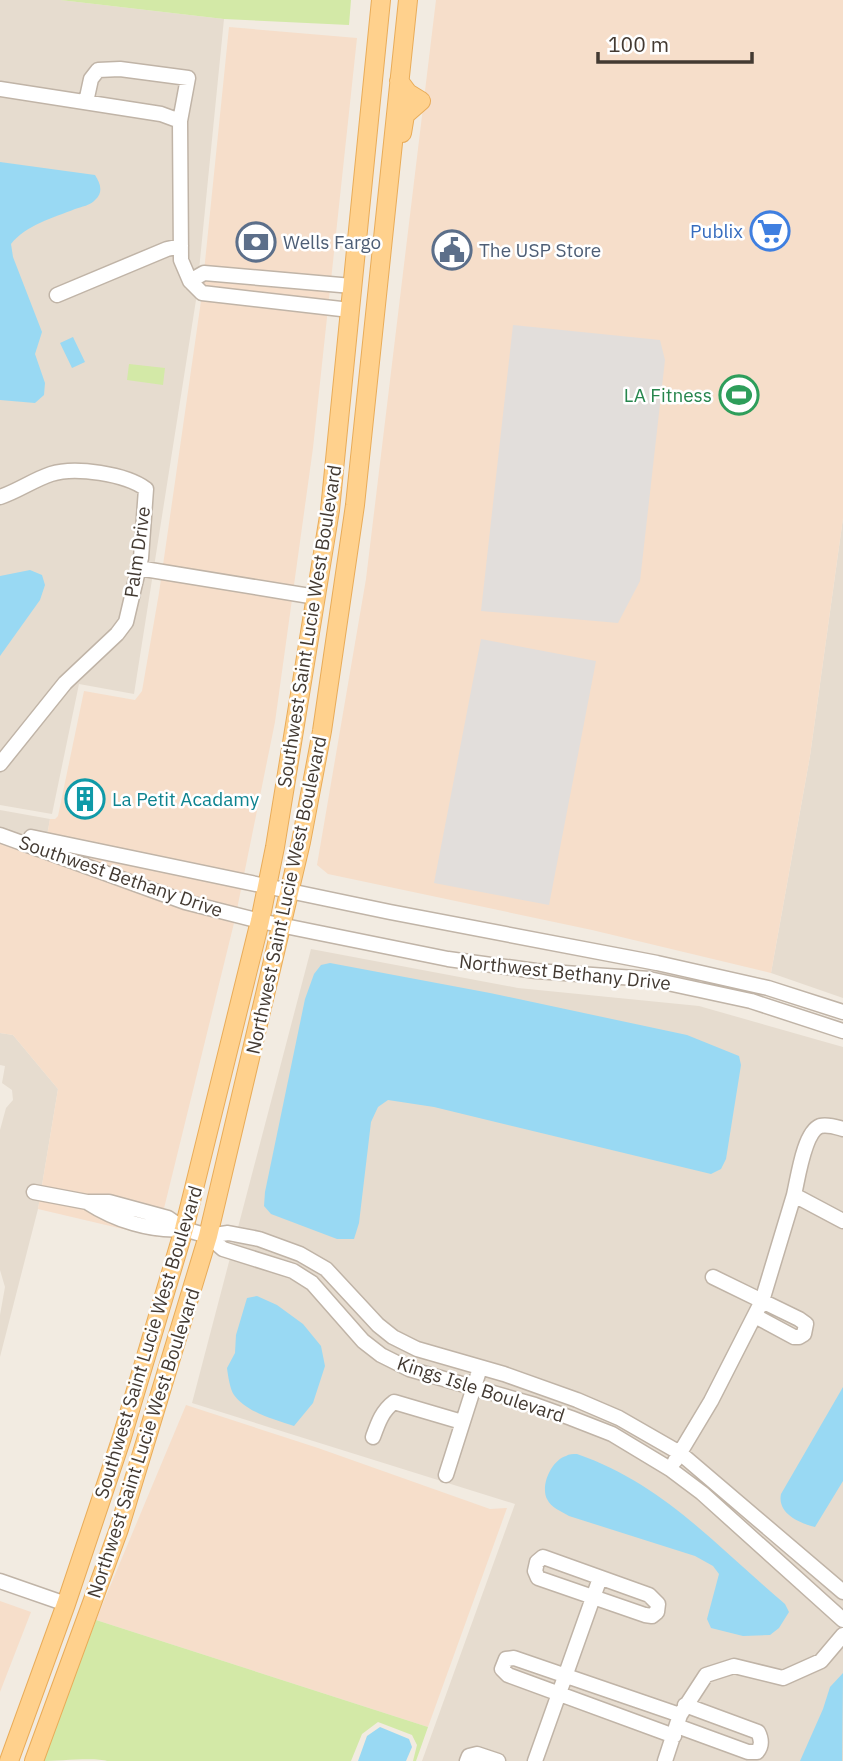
<svg xmlns="http://www.w3.org/2000/svg" width="843" height="1761" viewBox="0 0 843 1761" font-family="'IBM Plex Sans',sans-serif">
<style>
.residential{fill:#e6dccf}
.commercial{fill:#f6deca}
.green{fill:#d3e9a7}
.parking{fill:#e2dedb}
.water{fill:#99d9f3}
.lines{fill:none;stroke-linecap:round;stroke-linejoin:round}
.minor-casing{stroke:#c0b4a7;stroke-width:17}
.major-casing{stroke:#e9ac59;stroke-width:20}
.minor{stroke:#fff;stroke-width:14}
.major{stroke:#ffd18d;stroke-width:18}
.labels{text-anchor:middle;dominant-baseline:central;stroke-width:5;stroke-linejoin:round;paint-order:stroke}
.shop-label{font-size:19px;fill:#366cbe;stroke:#fff;text-anchor:end}
.service-label{font-size:19px;fill:#4e5e75;stroke:#fff;text-anchor:start}
.leisure-label{font-size:19px;fill:#27864d;stroke:#fff;text-anchor:end}
.street-label{font-size:19px;fill:#433a32;stroke:#fff}
.culture-label{font-size:19px;fill:#0d838f;stroke:#fff;text-anchor:start}
</style>
<rect width="100%" height="100%" fill="#f2ebe1"/>
<!-- residential -->
<path class="residential" d="M0,0H60L224,19L196,300L134,694L79,684L52,814L0,805Z
M843,518V998L771,973L810,756Z
M0,810L50,819L45,847L0,837Z
M311,949L518,988L699,1006L843,1047V1761H422L515,1504L192,1403Z
M0,1033L13,1035L58,1089L38,1209L0,1357V1315L5,1287L0,1270V1130L6,1108L13,1100L12,1090L2,1083L5,1066L0,1065Z"/>
<!-- commercial -->
<path class="commercial" d="M436,0H843V518L810,756L771,973L592,930L328,874L317,865L366,579Z
M229,27L357,38L313,448L275,722L235,919L157,1237L38,1209L58,1089L13,1035L0,1033V837L45,847L50,819H55L58,816L84,691L135,700L142,691L159,593L201,301Z
M186,1405L318,1448L490,1509L507,1508L428,1727L96,1620Z
M0,1601L31,1612L0,1692Z"/>
<!-- green -->
<path class="green" d="M60,0H351L349,25L224,19Z
M129,364L165,368L163,385L127,380Z
M96,1620L428,1727L416,1761H413L417,1745L412,1735L378,1722L362,1734L351,1761H107C96,1757 57,1761 42,1761Z"/>
<!-- parking -->
<path class="parking" d="M513,325L660,340L665,360L640,581L618,623L481,611Z
M481,639L596,661L549,905L434,883Z"/>
<!-- water -->
<path class="water" d="M0,162L95,175C100,183 104,192 95,200C91,205 81,207 75,209C53,218 26,225 11,244L13,257L42,332L35,354L45,383L44,395L35,403L0,400Z
M73,337L85,362L72,368L60,343Z
M30,570L42,575L45,585L40,600L0,656V576Z
M330,963L490,993L687,1035L739,1056L741,1065L726,1159L721,1169L711,1174L434,1107L388,1100L378,1107L371,1122L359,1223L354,1239H337L271,1214L264,1206L265,1192L305,999L314,974L321,965Z
M257,1296L277,1305L303,1324L321,1346L325,1366L313,1403L294,1426C275,1420 246,1412 234,1395C230,1389 228,1376 227,1368L235,1353L236,1335L247,1298Z
M843,1387V1481L815,1527C799,1523 777,1513 781,1494Z
M577,1454C664,1484 717,1547 785,1604L789,1612L779,1628L770,1635L743,1636L711,1628L707,1619L719,1574L713,1566L695,1556L569,1516C561,1511 551,1508 547,1499C540,1485 552,1460 566,1456C569,1454 573,1454 577,1454Z
M843,1673L842,1761H800L823,1709L830,1687Z
M380,1727L409,1739L412,1747L406,1761H358L367,1736Z"/>
<g class="lines">
<!-- minor casing -->
<g class="minor-casing">
<path id="minor" d="M0,89L161,114L180,121L181,260L190,281L202,293L350,310
M86,102L91,79L98,70L120,69L188,78L180,121
M190,281L204,273L352,286
M57,295L167,249L181,246
M0,497C18,491 33,480 51,474C75,466 126,474 146,489L141,558L126,622L117,634L65,683L0,764
M138,568L316,597
M0,835L185,902L260,921L448,959L536,971L649,979L751,1001L843,1031
M31,837L390,912L657,963L768,988L843,1012
M843,1129C836,1127 828,1124 820,1126C804,1132 798,1178 794,1195L843,1221
M34,1192L87,1202H109L168,1218L184,1229L208,1236L228,1233L259,1239L300,1254L326,1269L378,1325L393,1337L417,1349L504,1374L577,1400L619,1418L680,1453L843,1592
M87,1202C115,1220 151,1232 184,1229
M208,1236L223,1249L293,1271L312,1283L363,1341L381,1355L409,1369L535,1405L571,1418L612,1434L670,1469L702,1493L843,1620
M713,1277L799,1319L806,1324L804,1334L799,1337H794L755,1316
M373,1437C378,1423 382,1411 394,1402L462,1422
M675,1461L711,1401L762,1301L794,1195
M446,1475L480,1368
M543,1557L649,1595L658,1604L657,1612L652,1616L645,1615L538,1578L535,1571L537,1562Z
M0,1581L66,1604
M677,1726L748,1752H757C762,1746 762,1740 758,1732L685,1705
M674,1736L508,1675L502,1669L506,1659L514,1658L680,1715
M467,1761L469,1756L477,1754L498,1761
M535,1761L600,1578
M665,1761L680,1715L706,1675L734,1666L783,1678L821,1661L843,1635"/>
</g>
<!-- major casing -->
<g class="major-casing">
<path id="major" d="M399,81L408,93L421,101L405,115L402,133
M9,1761L66,1604L122,1437L184,1229L260,921L275,847L330,510L381,0
M34,1761L119,1529L208,1236L301,842L322,731L355,505L408,0"/>
</g>
<!-- minor -->
<use href="#minor" class="minor"/>
<!-- major -->
<use href="#major" class="major"/>
</g>
<!-- icons -->
<defs>
<g id="supermarket-ring" transform="scale(2.0125)"><circle r="9.5" fill="#fff" stroke="#3f7fe0" stroke-width="1.5"/><path d="M-6-5.5h2.5l.6 2H6L4.5 2H-2.5L-4.4-4H-6ZM-1.5 3.2a1.3 1.3 0 1 0 .1 0ZM3 3.2a1.3 1.3 0 1 0 .1 0Z" fill="#3f7fe0"/></g>
<g id="bank-ring" transform="scale(2.0125)"><circle r="9.5" fill="#fff" stroke="#5c6f8a" stroke-width="1.5"/><path d="M-6-4H6V4H-6ZM0-2.3a2.3 2.3 0 1 0 0 4.6a2.3 2.3 0 1 0 0-4.6Z" fill="#5c6f8a"/></g>
<g id="civic-ring" transform="scale(2.0125)"><circle r="9.5" fill="#fff" stroke="#5c6f8a" stroke-width="1.5"/><path d="M-.6-6.5H3V-4.5H.6V-3L4-1V1h2V6H-6V1h2V-1L-.6-3ZM-1.2 2.5V6h2.4V2.5Z" fill="#5c6f8a"/></g>
<g id="stadium-ring" transform="scale(2.0125)"><circle r="9.5" fill="#fff" stroke="#2e9e5b" stroke-width="1.5"/><path d="M0-5a6.5 5 0 1 0 0 10a6.5 5 0 1 0 0-10ZM-3.5-1.8h7v3.6h-7Z" fill="#2e9e5b"/></g>
<g id="building-ring" transform="scale(2.0125)"><circle r="9.5" fill="#fff" stroke="#0f9aa8" stroke-width="1.5"/><path d="M-4-6H4V6H1V3H-1V6H-4ZM-2.5-4.3h1.7v1.8h-1.7ZM.8-4.3h1.7v1.8H.8ZM-2.5-1h1.7V.8h-1.7ZM.8-1h1.7V.8H.8Z" fill="#0f9aa8"/></g>
</defs>
<g fill-rule="evenodd">
<use href="#supermarket-ring" x="770" y="231"/>
<use href="#bank-ring" x="256" y="242"/>
<use href="#civic-ring" x="452" y="250"/>
<use href="#stadium-ring" x="739" y="395"/>
<use href="#building-ring" x="85" y="799"/>
</g>
<g class="labels">
<!-- shop labels -->
<g class="shop-label">
<text x="743" y="231">Publix</text>
</g>
<!-- service labels -->
<g class="service-label">
<text x="283" y="242">Wells Fargo</text>
<text x="479" y="250">The USP Store</text>
</g>
<!-- leisure labels -->
<g class="leisure-label">
<text x="712" y="395">LA Fitness</text>
</g>
<!-- street labels -->
<g class="street-label">
<text transform="translate(137 552) rotate(-82)">Palm Drive</text>
<text transform="translate(309 626) rotate(-81)">Southwest Saint Lucie West Boulevard</text>
<text transform="translate(121 876) rotate(19)">Southwest Bethany Drive</text>
<text transform="translate(286 895) rotate(-78)">Northwest Saint Lucie West Boulevard</text>
<text transform="translate(565 972) rotate(6)">Northwest Bethany Drive</text>
<text transform="translate(148 1342) rotate(-73)">Southwest Saint Lucie West Boulevard</text>
<text transform="translate(481 1389) rotate(18)">Kings Isle Boulevard</text>
<text transform="translate(143 1443) rotate(-72)">Northwest Saint Lucie West Boulevard</text>
</g>
<!-- culture labels -->
<g class="culture-label">
<text x="112" y="799">La Petit Acadamy</text>
</g>
</g>
<!-- scale -->
<path d="M598 52v10h154v-10" fill="none" stroke="#433a32" stroke-width="3.5"/>
<text x="608" y="52" font-size="21" fill="#433a32" stroke="#ffffff" stroke-width="5" paint-order="stroke">100 m</text>
</svg>
